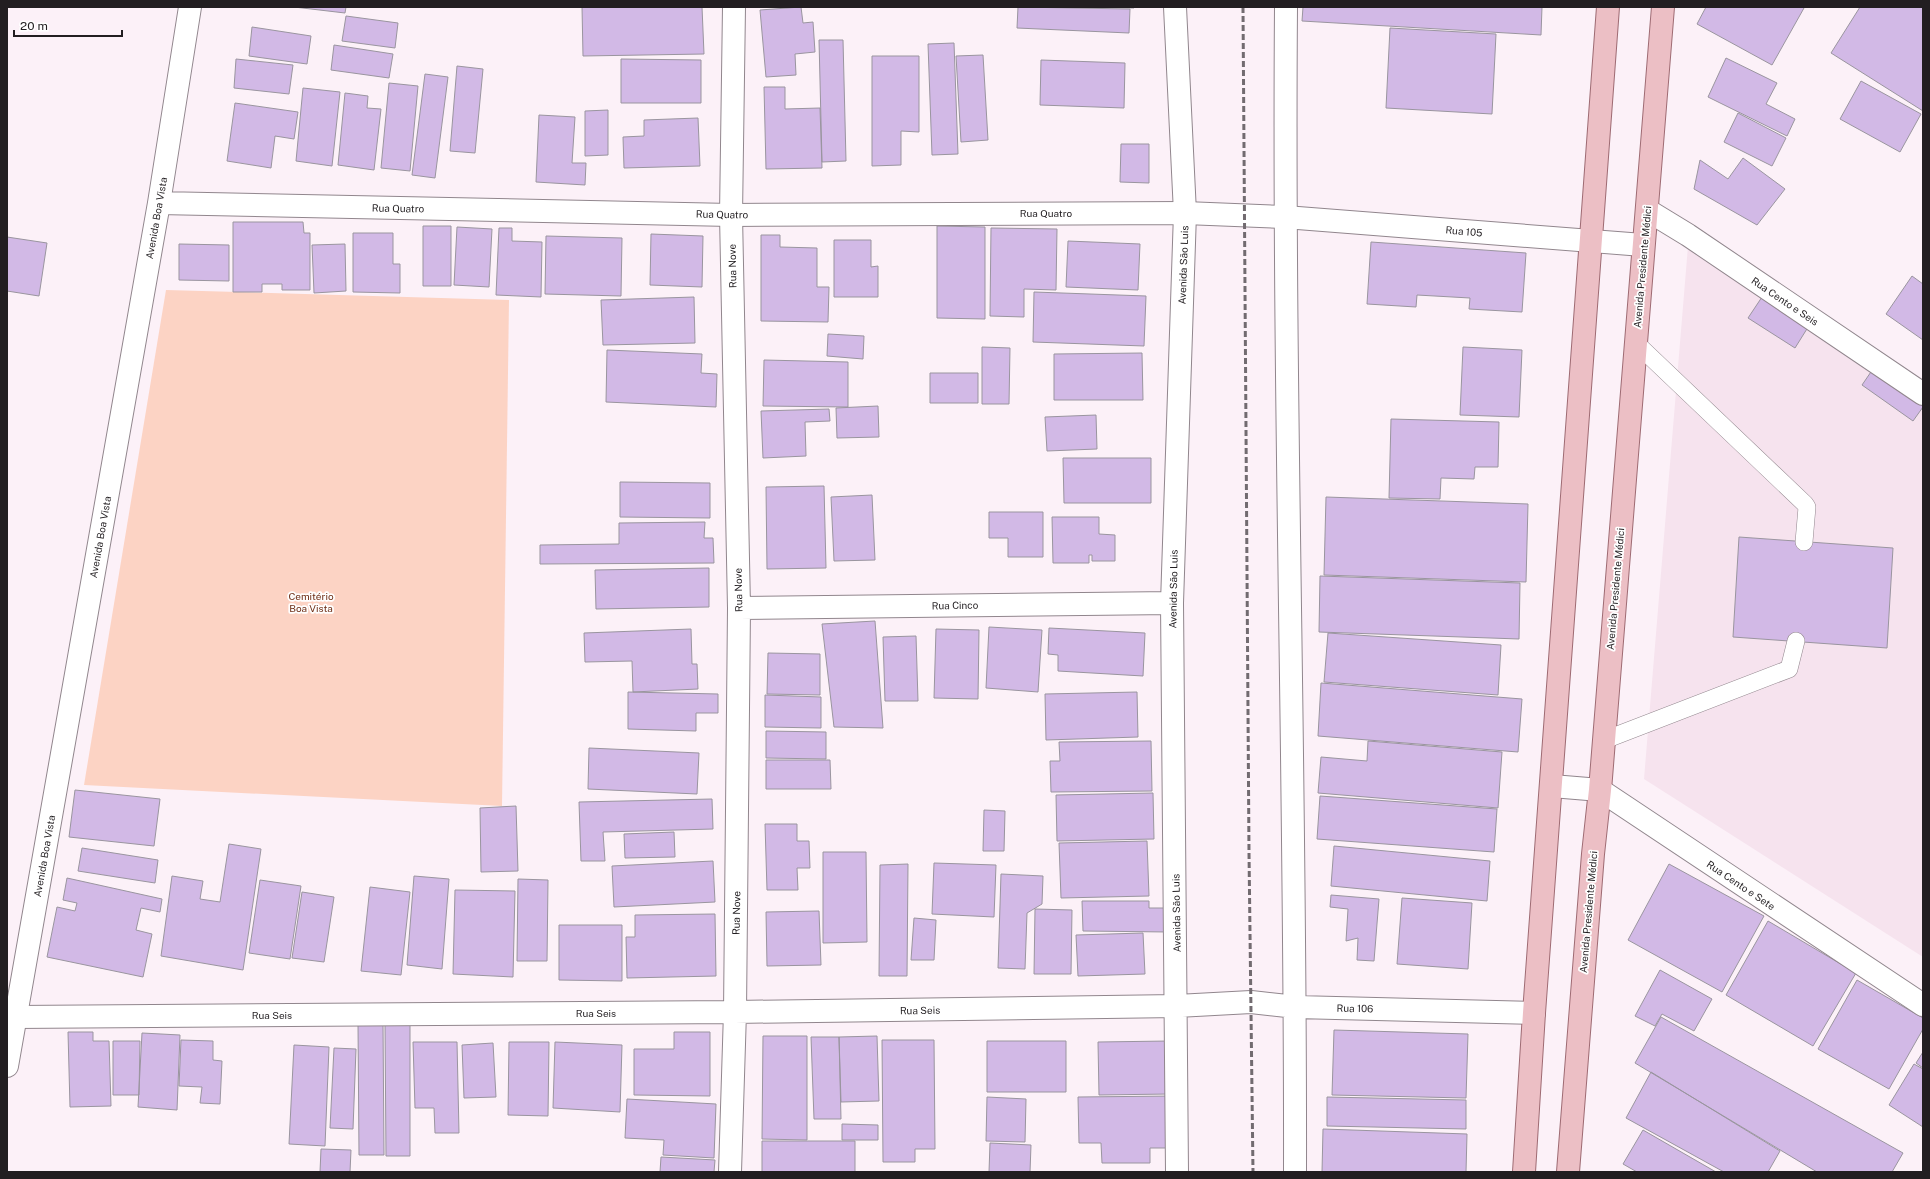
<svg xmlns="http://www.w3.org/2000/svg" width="1930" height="1179" viewBox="0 0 1930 1179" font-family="'Public Sans',sans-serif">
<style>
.built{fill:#f6e3ee}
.green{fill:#fcd3c4}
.building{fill:#d2b9e6;stroke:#9a959f}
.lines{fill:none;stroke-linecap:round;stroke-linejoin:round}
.service-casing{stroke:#91868d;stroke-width:18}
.minor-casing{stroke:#91868d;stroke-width:24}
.tertiary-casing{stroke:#91868d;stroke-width:24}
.primary-casing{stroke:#9e6b73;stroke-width:24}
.service{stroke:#fff;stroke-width:17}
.minor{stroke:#fff;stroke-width:22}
.tertiary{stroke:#fff;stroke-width:22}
.primary{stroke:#ecbfc5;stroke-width:22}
.rail{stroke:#726b70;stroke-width:3;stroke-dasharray:6 3;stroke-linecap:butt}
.labels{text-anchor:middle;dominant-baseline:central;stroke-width:3.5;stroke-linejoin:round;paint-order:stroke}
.street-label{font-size:10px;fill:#221e21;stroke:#fff}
.park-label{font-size:10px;fill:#6e2e16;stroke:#fff}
</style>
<rect width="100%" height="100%" fill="#fcf1f8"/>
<!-- built -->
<path class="built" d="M1688,246L1923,403V957L1644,779Z"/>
<!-- green -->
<path class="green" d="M166,290L509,300L502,806L84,785Z"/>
<!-- building -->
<path class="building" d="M294,7H346L345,13Z
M582,7H702L704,54L583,56Z
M801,7L803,23L813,22L815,52L795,54L796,75L766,77L760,10Z
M1018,7L1130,9L1129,33L1017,28Z
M1090,7H1134V8Z
M1303,7H1542L1541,35L1302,21Z
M1706,7H1801L1804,8L1772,65L1697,24Z
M1860,7H1923V111L1831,53Z
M346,16L398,23L395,48L342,41Z
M252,27L311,36L307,64L249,56Z
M1390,28L1496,34L1492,114L1386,108Z
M819,40H843L846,161L822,162Z
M954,43L958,154L932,155L928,44Z
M334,45L393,54L389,78L331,70Z
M983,55L988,140L961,142L956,56Z
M872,56H919V132L901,131V165L872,166Z
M1726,58L1777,83L1766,104L1795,119L1787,136L1708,97Z
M236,59L293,65L289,94L234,88Z
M621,59L701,60V103H621Z
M1041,60L1125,63L1124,108L1040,105Z
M457,66L483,69L475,153L450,151Z
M425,74L448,77L435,178L412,175Z
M1861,81L1921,114L1900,152L1840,119Z
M389,83L418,86L410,171L381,168Z
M764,87H785V109L820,108L822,168L766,169Z
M303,88L340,92L332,166L296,161Z
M345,93L368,96L367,108L381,109L374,170L338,165Z
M235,103L298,112L294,139L275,136L271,168L227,161Z
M608,110V155L585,156V111Z
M1738,113L1786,138L1772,166L1724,142Z
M539,115L575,117L572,163H586L585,185L536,182Z
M698,118L700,166L624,168L623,137L644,136V120Z
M1121,144H1149V183L1120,182Z
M1743,158L1785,189L1757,225L1694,189L1700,160L1728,179Z
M233,222H303L304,233H310V290H282V284H262V292H233Z
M423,226H451V286H423Z
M937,226L985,227V319L937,318Z
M457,227L492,229L489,287L454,285Z
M499,228H512V241L542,242L541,297L496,295Z
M991,228L1057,229L1056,290L1024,289V317L990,316Z
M353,233H393V264H400V293L353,292Z
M651,234L703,236L702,287L650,285Z
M761,235H780V247L817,248V287H829L828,322L761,321Z
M546,236L622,238L621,296L545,294Z
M7,237L47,243L39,296L7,291Z
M834,240H871V267L878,266V297H834Z
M1068,241L1140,244L1138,290L1066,287Z
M1371,242L1526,253L1522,312L1469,309L1470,298L1417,295L1416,307L1367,304Z
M179,244L229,245V281L179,280Z
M345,244L346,291L314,293L312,245Z
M1912,276L1923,284V340L1886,314Z
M1034,292L1146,296L1144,346L1033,342Z
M1764,294L1810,324L1795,348L1748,318Z
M694,297L695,343L603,345L601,300Z
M828,334L864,336L863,359L827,356Z
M982,347L1010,348L1009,404H982Z
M1463,347L1522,350L1519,417L1460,415Z
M607,350L702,354L701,373L717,374L716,407L606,402Z
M1142,353L1143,400H1054V354Z
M764,360L848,362V407L763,406Z
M1875,366L1923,400V407L1913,421L1862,385Z
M930,373H978V403H930Z
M878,406L879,437L837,438L836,408Z
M829,409L830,421L805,422L806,456L763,458L761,411Z
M1096,415L1097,449L1047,451L1045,417Z
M1391,419L1499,422L1498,467H1475L1474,479L1441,478L1440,499L1389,498Z
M1063,458H1151V503H1064Z
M620,482L710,483V518L620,517Z
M824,486L826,568L767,569L766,487Z
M872,495L875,560L834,561L831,497Z
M1326,497L1528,504L1526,582L1324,575Z
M989,512H1043V557H1008V538H989Z
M1052,517H1099V534L1115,535V561H1092V555H1089V563H1053Z
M705,522L704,538H713L714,563L540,564V545L619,544V523Z
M1739,537L1893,548L1887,648L1733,637Z
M709,568V607L596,609L595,570Z
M1320,576L1520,583L1519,639L1319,632Z
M875,621L883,728L834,727L822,624Z
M989,627L1042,630L1038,692L986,688Z
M1049,628L1145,633L1143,676L1058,671V655L1048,654Z
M691,629L692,664H697L698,689L633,692L632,661L585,662L584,633Z
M936,629L979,630L978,699L934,698Z
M1328,633L1501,645L1498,695L1324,682Z
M916,636L918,701H885L883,637Z
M768,653L820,654V695L767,694Z
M1321,683L1522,699L1518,752L1318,736Z
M628,692L718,694V713H696V731L628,729Z
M1137,692L1138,737L1046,740L1045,694Z
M765,695L821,697V728L765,727Z
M766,731L826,732V759L766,758Z
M1151,741L1152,791L1051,792L1050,761H1060L1059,742Z
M1368,741L1502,752L1498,808L1318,793L1321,757L1367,761Z
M589,748L699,753L697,794L588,789Z
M766,760H830L831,789H766Z
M75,790L160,799L154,846L69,837Z
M1153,793L1154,839L1057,841L1056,795Z
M1320,796L1497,809L1494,852L1317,839Z
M712,799L713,829L603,832L605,861H581L579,802Z
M516,806L518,871L481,872L480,808Z
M984,810L1005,811L1004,851H983Z
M765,824H797V841H809L810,868H797L798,890H767Z
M674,832L675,857L625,858L624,834Z
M1147,841L1149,896L1061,898L1059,843Z
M229,844L261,849L243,970L161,956L172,876L203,881L200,899L220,902Z
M1334,846L1490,861L1487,901L1331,886Z
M82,848L158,860L155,883L78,871Z
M823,852H866L867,942L823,943Z
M713,861L715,902L614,907L612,866Z
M934,863L996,865L994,917L932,914Z
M908,864L907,976H879L880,865Z
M1669,864L1764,916L1722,992L1628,940Z
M1001,874L1043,876L1042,904L1027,913L1025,969L998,968Z
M414,876L449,879L442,969L407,965Z
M67,878L162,899L160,912L141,908L136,930L152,934L143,977L47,957L57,907L75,911L77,903L63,900Z
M518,879L548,880L547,961H517Z
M260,880L301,886L290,959L249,953Z
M370,887L410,892L401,975L361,971Z
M455,890L515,891L513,977L453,974Z
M302,892L334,897L324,962L292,958Z
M1331,895L1379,899L1374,961L1357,960L1358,938L1346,941L1348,909L1330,907Z
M1402,898L1472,903L1468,969L1397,964Z
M1082,901H1149V908H1168V932L1083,931Z
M1035,909L1072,910L1071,974H1034Z
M819,911L821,965L767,966L766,912Z
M715,914L716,976L627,978L626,937H635V915Z
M914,918L936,920L934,960H911Z
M1768,921L1856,973L1813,1046L1726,995Z
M559,925H622V981L559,980Z
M1143,933L1145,974L1078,976L1076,935Z
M1660,970L1712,999L1694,1031L1662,1014L1655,1026L1635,1016Z
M1857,980L1923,1018V1029L1889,1089L1818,1049Z
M1661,1017L1903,1153L1892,1172H1817L1635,1063Z
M358,1024H383L384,1155H359Z
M385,1025H410V1156H386Z
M1334,1030L1468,1034L1466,1098L1332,1095Z
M68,1032H93V1041H109L111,1106L70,1107Z
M674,1032H710V1096L634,1095V1049H674Z
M142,1033L180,1035L177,1110L138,1107Z
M763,1036H807V1140L762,1139Z
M877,1036L879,1101L841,1102L839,1037Z
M811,1037H839L841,1119H814Z
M181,1040L213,1041V1060L222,1061L220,1104L200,1103L202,1087L179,1086Z
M882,1040H934L935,1149H915V1162H883Z
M113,1041H140L139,1095H113Z
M987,1041H1066V1092H987Z
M1169,1041V1094L1099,1095L1098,1042Z
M413,1042H457L459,1133H435L434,1108H415Z
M509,1042H549L548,1116L508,1115Z
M555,1042L622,1045L620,1112L553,1108Z
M493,1043L496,1097L464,1098L462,1045Z
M294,1045L329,1047L325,1146L289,1144Z
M334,1048L356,1049L353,1129L330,1128Z
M1923,1052V1068L1916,1063Z
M1914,1064L1923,1069V1127L1889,1105Z
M1651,1072L1780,1151L1768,1172H1724L1626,1118Z
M1173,1096L1174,1148H1150V1163H1102L1101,1143H1079L1078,1097Z
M987,1097L1026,1099L1025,1142L986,1141Z
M1327,1097L1466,1100V1129L1327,1126Z
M627,1099L716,1104L714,1158L663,1155L664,1140L625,1138Z
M842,1124L878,1125V1140H842Z
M1323,1129L1467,1134L1466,1172H1322Z
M1643,1130L1716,1172H1637L1623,1164Z
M762,1141H855V1172H762Z
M990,1143L1031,1145L1030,1172H989Z
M321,1149L351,1150L350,1172H320Z
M661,1157L715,1160L714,1172H660Z"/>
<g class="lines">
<!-- service casing -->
<g class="service-casing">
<path id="service" d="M1636,343L1805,504L1807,507L1804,542
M1602,741L1789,669L1796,641"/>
</g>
<!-- minor casing -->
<g class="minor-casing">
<path id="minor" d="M1175,7L1185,213L1172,603L1177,1172
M1286,7C1283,395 1296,784 1295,1172
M1647,210L1688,235L1923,394
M739,608L1172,603
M15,1017L735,1012L1177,1006L1251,1002L1296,1007L1534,1013
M730,1172L735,1012L739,608L731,215L734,7"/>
</g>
<!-- tertiary casing -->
<g class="tertiary-casing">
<path id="tertiary" d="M159,203L731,215L1185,213L1285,217L1643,245
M1552,786L1600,790L1923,1005
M7,1066L159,203L190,7"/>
</g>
<!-- primary casing -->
<g class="primary-casing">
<path id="primary" d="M1524,1172L1534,1013L1608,7
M1568,1172L1593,854L1600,790L1663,7"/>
</g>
<!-- service -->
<use href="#service" class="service"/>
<!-- minor -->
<use href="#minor" class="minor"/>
<!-- tertiary -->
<use href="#tertiary" class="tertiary"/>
<!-- primary -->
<use href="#primary" class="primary"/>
<!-- rail -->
<path class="rail" d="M1243,7L1249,852L1253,1172"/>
</g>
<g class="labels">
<!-- street labels -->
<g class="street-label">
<text transform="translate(398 208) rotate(1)">Rua Quatro</text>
<text x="1046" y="213">Rua Quatro</text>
<text transform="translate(722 214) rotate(1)">Rua Quatro</text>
<text transform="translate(156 218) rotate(-80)">Avenida Boa Vista</text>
<text transform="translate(1464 231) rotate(5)">Rua 105</text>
<text transform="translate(1183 265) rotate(-88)">Avenida São Luis</text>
<text transform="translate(732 266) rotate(-91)">Rua Nove</text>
<text transform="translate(1642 267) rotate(-85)">Avenida Presidente Médici</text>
<text transform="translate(1785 301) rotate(34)">Rua Cento e Seis</text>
<text transform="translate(100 537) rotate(-80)">Avenida Boa Vista</text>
<text transform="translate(1173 589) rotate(-89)">Avenida São Luis</text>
<text transform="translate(1615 589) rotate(-85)">Avenida Presidente Médici</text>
<text transform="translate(738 590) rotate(-91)">Rua Nove</text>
<text transform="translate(955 605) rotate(-1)">Rua Cinco</text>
<text transform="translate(44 856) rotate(-80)">Avenida Boa Vista</text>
<text transform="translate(1741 885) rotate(34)">Rua Cento e Sete</text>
<text transform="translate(1588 912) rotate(-85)">Avenida Presidente Médici</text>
<text transform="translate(736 913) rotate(-89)">Rua Nove</text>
<text transform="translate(1176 913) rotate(-91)">Avenida São Luis</text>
<text transform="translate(1355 1008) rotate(1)">Rua 106</text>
<text transform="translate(920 1010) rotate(-1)">Rua Seis</text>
<text x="596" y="1013">Rua Seis</text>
<text x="272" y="1015">Rua Seis</text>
</g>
<!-- park labels -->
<g class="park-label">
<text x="311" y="596">Cemitério<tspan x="311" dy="12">Boa Vista</tspan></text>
</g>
</g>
<!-- border -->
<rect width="1930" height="1179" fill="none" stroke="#221e21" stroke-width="16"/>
<!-- scale -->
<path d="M14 30v6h108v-6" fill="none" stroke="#221e21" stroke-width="2"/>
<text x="20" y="30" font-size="12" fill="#221e21" stroke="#ffffff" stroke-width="3" paint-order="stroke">20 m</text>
</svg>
